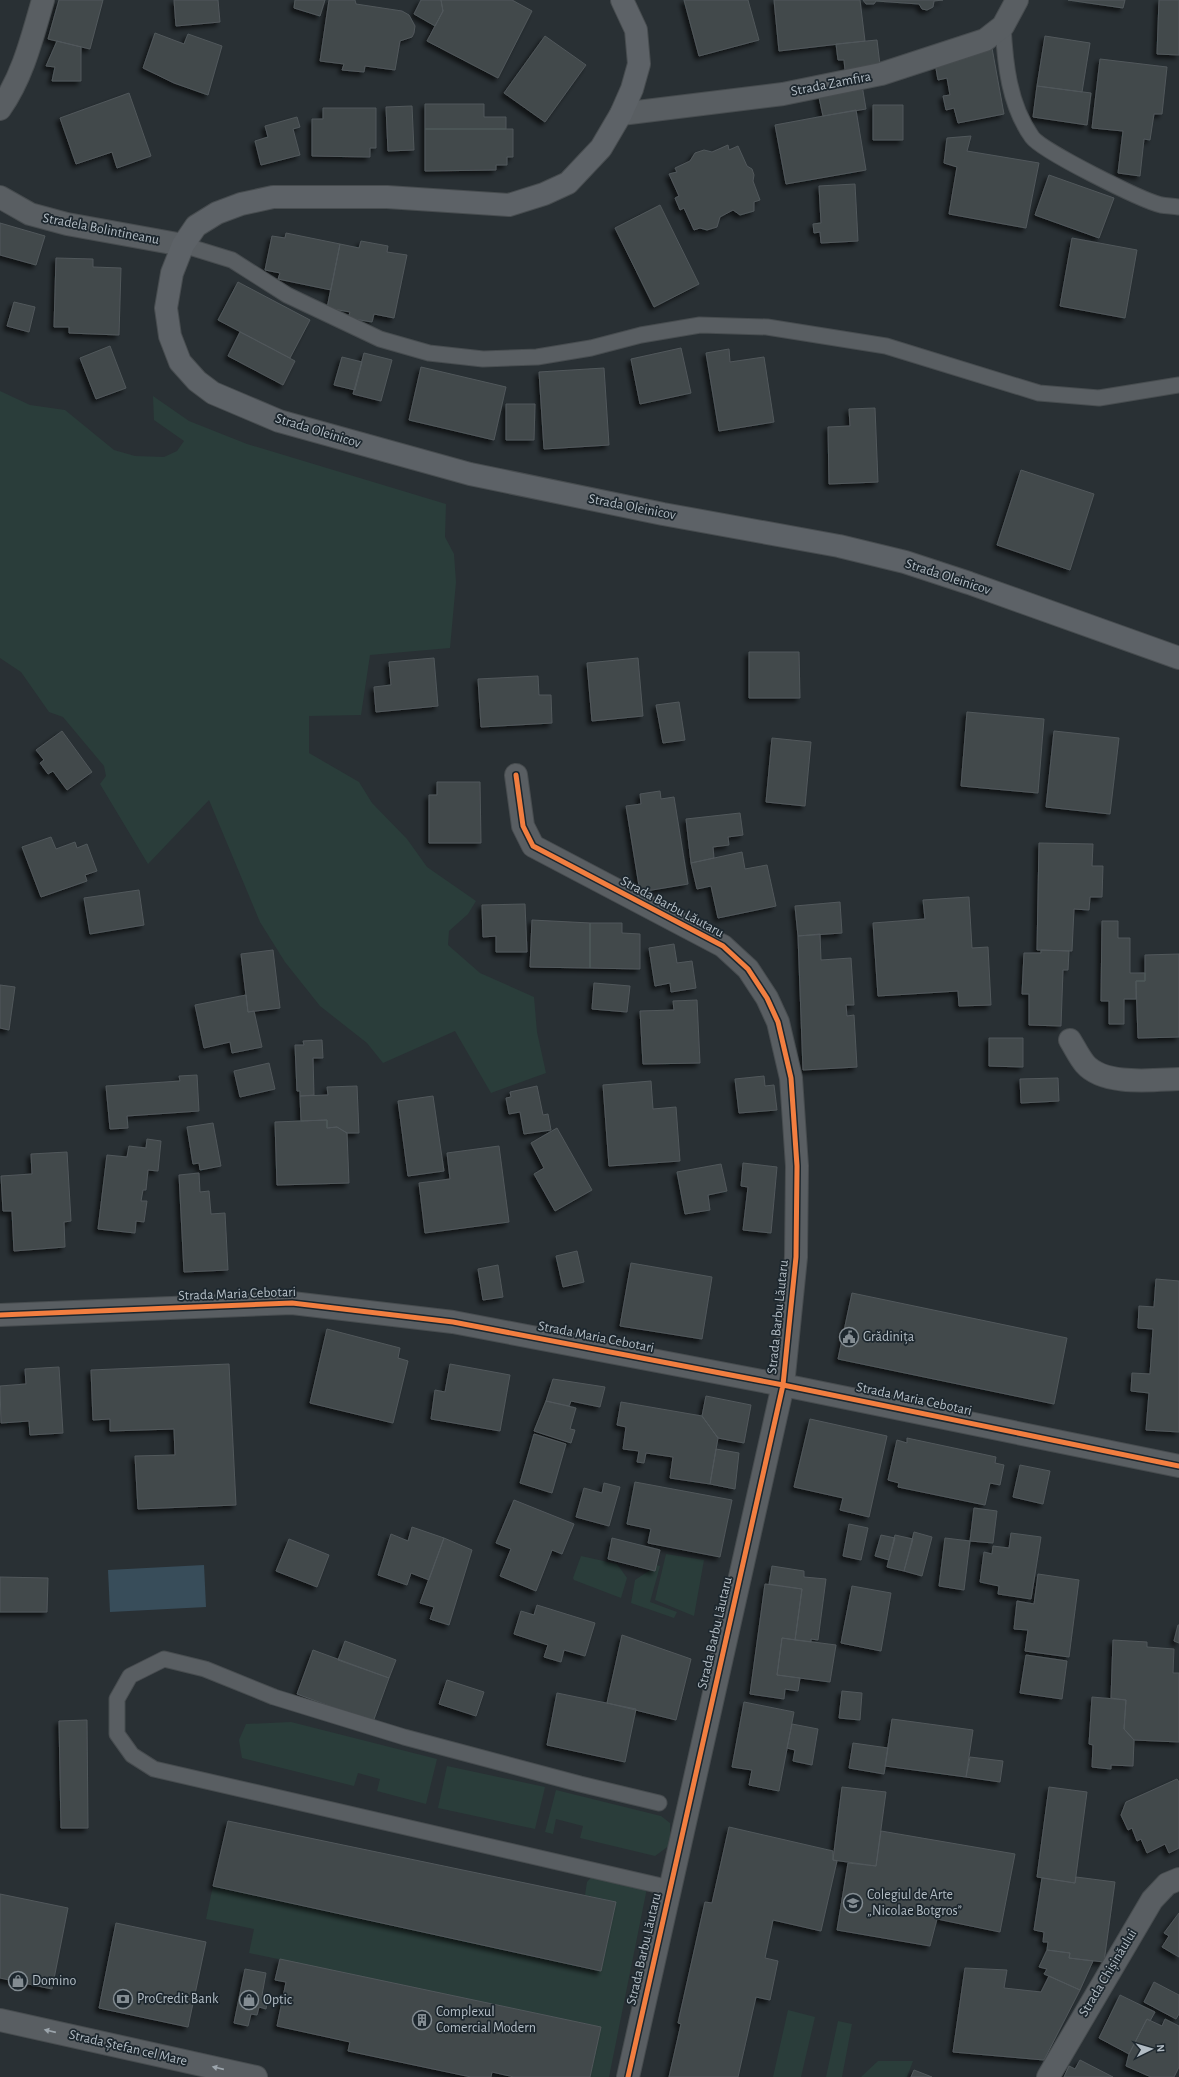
<svg xmlns="http://www.w3.org/2000/svg" width="1179" height="2077" viewBox="0 0 1179 2077" font-family="'Alegreya Sans',sans-serif">
<style>
.green{fill:#2a3d3a}
.water{fill:#384d5a}
.building{fill:#42484c;stroke:#51585b;filter:url(#shadow)}
.lines{fill:none;stroke-linecap:round;stroke-linejoin:round}
.lane-casing{stroke:#474c4f;stroke-width:17}
.street-casing{stroke:#474c4f;stroke-width:24}
.secondary-casing{stroke:#474c4f;stroke-width:24}
.lane{stroke:#595e62;stroke-width:15}
.street{stroke:#595e62;stroke-width:22}
.secondary{stroke:#5d6267;stroke-width:22}
.cycleway-casing{stroke:#1d272e;stroke-width:8}
.cycleway{stroke:#f27e40;stroke-width:5}
.oneway{fill:#9ca5ac}
.labels{text-anchor:middle;dominant-baseline:central;stroke-width:3.5;stroke-linejoin:round;paint-order:stroke}
.street-label{font-size:14px;fill:#b3bdc5;stroke:#1d272e}
.poi-label{font-size:14px;fill:#b3bdc5;stroke:#1d272e;text-anchor:start}
</style>
<defs>
<filter id="shadow"><feDropShadow dx="-3.5" dy="3.5" stdDeviation="2" flood-color="#0009"/></filter>
</defs>
<rect width="100%" height="100%" fill="#293034"/>
<!-- green -->
<path class="green" d="M0,391L30,405L65,410L114,450L135,456L164,457L177,451L184,441L154,420L153,396L189,421L247,444L446,504L445,537L454,554L456,582L450,648L370,655L361,715L309,716V753L359,782L372,803L407,839L427,867L476,901L468,914L449,931L448,945L480,973L534,997L537,1032L546,1073L491,1093L455,1031L383,1063L367,1043L320,1006L285,962L260,922L209,800L148,864L100,784L106,776L104,766L63,717L49,712L21,672L0,658Z
M666,1554L704,1560L694,1616L655,1600Z
M581,1556L617,1564L627,1578L621,1598L574,1580L573,1578Z
M656,1565L660,1566L650,1602L677,1612L674,1618L631,1603L635,1580L650,1570L655,1571Z
M291,1722L437,1759L426,1804L377,1791L380,1779L358,1773L354,1786L242,1758L239,1740L246,1724Z
M447,1766L545,1787L535,1829L438,1808Z
M556,1790L661,1816L670,1823V1845L655,1856L580,1838L583,1826L556,1819L553,1834L545,1832Z
M600,1868L646,1879V1893L609,2077H590L601,2027L249,1953L254,1929L206,1919L213,1886L601,1971L616,1902L585,1895L587,1882Z
M788,2010L815,2017L801,2077H773Z
M838,2021L852,2024L842,2077H826Z
M878,2061H913L907,2077H861Z"/>
<!-- water -->
<path class="water" d="M204,1565L206,1607L110,1612L108,1570Z"/>
<!-- building -->
<path class="building" d="M59,0H103L90,49L48,39Z
M174,0H218L220,22L176,26Z
M295,0H325L320,16L294,8Z
M329,0H355L356,4L402,11L409,15L415,26L414,33L412,37L400,41L395,70L365,66L364,72L342,70L344,64L320,61Z
M421,0H441L443,11L435,26L414,14Z
M441,0H512L532,11L498,78L427,41L443,11Z
M684,0H748L759,40L699,56Z
M774,0H860L865,41L779,51Z
M863,0H943L934,1L933,7L927,10L922,9L919,4L876,1L874,4H866Z
M1068,0H1125L1123,8Z
M1159,0H1179V55L1157,54Z
M155,33L184,44L188,34L222,46L208,95L174,83L143,68Z
M545,36L586,65L545,122L504,93Z
M1045,36L1090,43L1082,92L1037,86Z
M877,40L880,65L845,70L844,60H838L836,44Z
M57,41L81,47V81H52L55,67L46,66Z
M992,48L1004,114L958,123L954,108L946,110L943,96L950,95L947,78L938,80L935,63Z
M1100,59L1167,67L1162,114H1154L1150,140L1144,139L1140,176L1118,173L1123,131L1092,128Z
M862,85L866,109L823,116L818,93Z
M1037,86L1091,93L1087,125L1033,117Z
M129,93L151,156L117,168L112,152L76,164L60,118Z
M425,104H484V117H506V129H425Z
M873,105H903V140H873Z
M412,106L414,150L388,151L386,107Z
M323,108H376V148H370V157L312,156V119H323Z
M856,110L866,170L786,184L775,125Z
M297,117L300,127L293,129L300,155L261,165L255,141L268,137L265,126Z
M425,129H513V157H507V165H496V170L425,171Z
M971,136L967,151L1039,163L1026,228L949,214L957,167L944,163L947,138Z
M728,145L729,150L738,146L747,166L752,169L754,175L753,181L760,200L754,202V211L740,215L733,210L720,217L717,227L707,230L700,228L694,230L684,208L680,210L675,198L679,196L669,174L677,172L675,168L690,161L695,153L704,150L712,152Z
M1049,175L1114,198L1099,238L1035,215Z
M855,184L858,241L821,243L820,232L814,233L813,224L821,223L819,186Z
M660,205L699,284L654,307L615,228Z
M0,223L45,236L36,265L0,255Z
M286,233L340,244L331,290L278,279L280,273L265,270L272,236L285,238Z
M1072,238L1137,250L1125,318L1060,306Z
M361,241L388,246L387,252L407,255L394,318L374,314L372,322L348,318L350,312L327,308L340,244L359,248Z
M56,258L93,259V267L121,268L119,335L69,333V327H54Z
M238,282L310,320L290,358L218,320Z
M14,302L35,307L29,332L7,326Z
M240,332L295,361L283,385L228,356Z
M110,346L126,388L96,399L80,358Z
M681,348L691,393L640,404L631,359Z
M729,349L730,362L764,357L774,422L719,431L706,353Z
M364,353L392,360L381,401L353,394Z
M342,357L362,362L355,390L334,385Z
M421,367L506,387L494,440L409,420Z
M604,368L609,445L544,449L539,372Z
M506,404H535L534,440H506Z
M875,408L878,482L829,484L828,427L850,426L849,409Z
M1021,470L1094,494L1070,570L997,545Z
M749,652H799L800,698H749Z
M434,658L438,706L376,712L374,687L391,685L389,662Z
M638,658L643,716L592,721L587,663Z
M538,676L539,695H551L552,723L481,727L478,679Z
M679,702L685,740L663,743L656,705Z
M967,712L1044,719L1038,793L961,786Z
M62,731L92,772L67,790L53,771L48,774L40,763L44,760L36,750Z
M1054,731L1119,738L1110,814L1046,807Z
M772,738L811,742L805,806L766,802Z
M437,782H480L481,843H429V795H437Z
M660,791L661,799L674,797L688,884L640,892L626,806L641,804L640,794Z
M740,813L743,835L728,837L729,845L713,847L714,858L691,863L686,819Z
M51,837L56,849L75,842L77,848L87,844L97,871L85,875L87,881L41,897L22,847Z
M1039,843L1093,844L1092,866H1103L1102,897H1090L1089,910L1074,909L1072,951L1037,950Z
M742,852L745,869L767,865L776,906L718,918L711,886L697,889L691,863Z
M139,890L144,925L90,934L84,898Z
M969,897L972,948L988,947L991,1005L959,1006L958,991L878,996L873,923L925,919L923,900Z
M840,902L842,933L798,936L795,906Z
M525,904L527,952H496V936L483,937L482,905Z
M532,920L590,923V968L530,967Z
M1102,921H1118V938H1130V973H1145V981H1136V999H1124V1024H1109V1001H1101Z
M590,923H622V933L640,934V969L590,968Z
M820,934L821,960L851,958L854,1005H846L847,1016L854,1015L857,1067L803,1070L798,936Z
M674,944L677,963L692,961L696,988L671,992L670,983L655,986L649,948Z
M273,950L280,1008L248,1012L241,954Z
M1041,950L1069,951L1068,970H1063L1061,1026L1029,1025V994H1022L1024,953H1041Z
M1179,954V1037L1138,1038L1136,981H1145V955Z
M594,983L630,986L627,1012L592,1009Z
M0,985L15,987L9,1030L0,1028Z
M246,995L248,1012L254,1011L262,1047L232,1053L230,1042L204,1048L195,1005Z
M697,1000L700,1063L643,1064L640,1011L674,1010L673,1001Z
M989,1038H1023V1067L989,1066Z
M322,1040L323,1058H313L314,1095L300,1096V1091H297L295,1045H304L303,1041Z
M269,1063L275,1089L240,1097L234,1071Z
M197,1075L199,1111L127,1116L128,1128L110,1129L106,1086L180,1081L179,1076Z
M764,1076L765,1086L774,1085L777,1110L739,1113L735,1079Z
M1058,1078L1059,1101L1021,1103L1020,1079Z
M651,1081L653,1109L676,1107L680,1161L609,1166L603,1085Z
M357,1086L359,1133H347L337,1127L327,1128V1120L301,1121L300,1096L328,1095L327,1087Z
M537,1086L543,1115L548,1114L551,1130L524,1134L520,1112L509,1114L506,1098L511,1097L510,1092Z
M433,1096L444,1171L408,1176L398,1101Z
M327,1120V1128L337,1127L347,1133L349,1183L277,1185L275,1122Z
M213,1123L221,1166L200,1170L199,1163L193,1164L187,1127Z
M557,1128L592,1190L555,1211L534,1174L544,1168L531,1143Z
M147,1139L161,1141L158,1171L148,1170L146,1190H143L141,1201H147L144,1222L136,1221L135,1233L98,1229L107,1155L127,1157L129,1146L146,1148Z
M499,1146L509,1222L425,1233L419,1183L450,1179L447,1153Z
M67,1152L71,1221L64,1222L65,1247L14,1251L12,1211H3L1,1176L32,1174L31,1154Z
M743,1163L777,1167L771,1233L743,1230L748,1187L741,1186Z
M721,1164L727,1191L708,1195L710,1210L685,1214L677,1172Z
M199,1173L200,1192L209,1191L211,1214L225,1213L228,1270L184,1272L179,1175Z
M577,1251L584,1282L563,1287L556,1256Z
M631,1263L712,1277L702,1339L620,1326Z
M498,1265L503,1297L483,1300L478,1269Z
M1156,1279L1179,1281V1432L1146,1430L1149,1393L1131,1391L1132,1373L1150,1374L1153,1329L1138,1328L1139,1306L1154,1307Z
M852,1293L1067,1338L1054,1404L838,1359Z
M327,1329L400,1348L398,1358L408,1361L393,1423L310,1403Z
M229,1364L236,1505L138,1509L135,1456L175,1455L174,1429L110,1431V1419L93,1420L91,1370Z
M450,1364L510,1375L500,1431L431,1419L435,1390L445,1392Z
M59,1367L63,1433L30,1435L29,1421L1,1423L0,1386L26,1384L25,1369Z
M553,1379L605,1387L600,1407L571,1401L569,1406L546,1401Z
M706,1396L751,1405L744,1443L718,1438L702,1416Z
M546,1401L576,1408L570,1429L575,1430L571,1443L534,1431Z
M621,1402L702,1416L718,1438L710,1484L670,1478L673,1457L646,1453L644,1463L637,1462L639,1451L623,1449L626,1427L617,1425Z
M810,1419L887,1436L869,1517L840,1510L843,1498L794,1487Z
M534,1434L566,1444L552,1493L520,1483Z
M907,1438L996,1457L995,1463L1004,1465L1000,1485L990,1483L985,1505L898,1487L899,1483L888,1480L897,1440L907,1443Z
M716,1449L739,1453L735,1489L710,1484Z
M1020,1465L1050,1471L1043,1504L1013,1497Z
M635,1482L732,1500L720,1557L648,1543L651,1529L627,1524Z
M604,1483L620,1487L609,1526L576,1517L584,1488L602,1493Z
M514,1500L574,1524L562,1554L552,1550L536,1591L500,1576L511,1549L496,1543Z
M974,1508L997,1511L993,1543L970,1541Z
M849,1524L868,1528L861,1560L843,1556Z
M412,1527L444,1538L429,1580L411,1573L407,1585L378,1575L391,1534L408,1541Z
M914,1532L932,1537L922,1576L904,1571Z
M1011,1533L1041,1537L1031,1599L998,1594L999,1586L980,1582L984,1552L992,1554L993,1546L1009,1548Z
M881,1535L895,1538L889,1560L875,1556Z
M895,1535L913,1539L904,1571L887,1567Z
M444,1538L472,1550L449,1625L430,1619L434,1607L420,1603Z
M612,1538L660,1550L655,1571L608,1559Z
M945,1538L970,1541L964,1590L939,1586Z
M289,1539L329,1555L317,1587L276,1571Z
M772,1566L804,1571V1577L826,1579L818,1640L811,1639V1642L795,1640L802,1589L769,1584Z
M1038,1574L1079,1580L1069,1657L1025,1651L1028,1630L1014,1629L1017,1601L1034,1604Z
M0,1577L48,1578L47,1612H0Z
M765,1584L802,1589L795,1640L782,1638L777,1675L800,1678L798,1691L785,1689L784,1699L750,1694Z
M852,1586L891,1593L881,1651L841,1643Z
M537,1605L595,1623L585,1656L564,1650L561,1662L544,1657L548,1645L514,1634L521,1611L534,1615Z
M1178,1625H1179V1643L1174,1641Z
M622,1635L691,1659L676,1720L607,1703Z
M782,1638L836,1645L830,1682L777,1675Z
M1113,1640L1147,1642V1647L1174,1649L1173,1673H1179V1742L1134,1740L1124,1729L1126,1700L1111,1698Z
M345,1641L396,1660L389,1678L338,1660Z
M313,1650L389,1678L373,1722L297,1694Z
M1026,1655L1067,1661L1062,1699L1020,1693Z
M447,1680L484,1692L476,1716L439,1704Z
M842,1691L862,1693L860,1720L839,1718Z
M557,1693L636,1709L625,1762L547,1745Z
M1092,1697L1126,1700L1124,1729L1134,1740L1133,1766L1111,1765V1769L1092,1767L1093,1745L1089,1744Z
M744,1702L794,1712L779,1791L749,1785L752,1770L732,1767Z
M892,1719L973,1730L966,1777L885,1766Z
M87,1720L88,1828H61L59,1721Z
M792,1724L818,1729L812,1765L793,1761L795,1750L787,1748Z
M853,1743L888,1748L884,1774L849,1768Z
M970,1757L1003,1761L1000,1782L966,1777Z
M1177,1779L1179,1782V1848L1169,1853L1165,1844L1147,1853L1141,1839L1137,1841L1132,1828L1128,1830L1121,1815L1126,1802Z
M842,1787L886,1792L876,1866L833,1860Z
M1049,1787L1087,1792L1075,1883L1037,1877Z
M228,1821L616,1902L601,1971L213,1886Z
M729,1827L833,1851V1860L837,1861L821,1931L773,1920L765,1958L778,1961L770,2000L756,1997L738,2077H669L681,2024L678,2023L705,1902L712,1903Z
M881,1831L1015,1854L1000,1932L937,1919L930,1946L837,1930L848,1863L876,1866Z
M1076,1877L1115,1882L1104,1962L1069,1958L1070,1953L1047,1950L1048,1942H1043L1044,1932L1034,1930L1042,1878L1075,1883Z
M0,1894L68,1908L52,1989L0,1978Z
M1179,1913V1957L1162,1947L1169,1936L1164,1933Z
M116,1923L206,1942L188,2027L99,2008Z
M1047,1950L1070,1953L1069,1958L1093,1961L1080,1990L1044,1974L1047,1969L1039,1967Z
M280,1959L601,2027L590,2077H514L492,2072L491,2077H471L348,2051L350,2042L277,2026L286,1982L275,1980Z
M965,1968L1007,1970L1004,1988L1041,1992L1049,1976L1080,1990L1044,2060L953,2052Z
M245,1969L266,1973L262,1995L268,1997L266,2009L259,2007L257,2015L251,2014L248,2026L234,2023Z
M1154,1982L1179,1995V2014L1176,2019L1144,2002Z
M1120,1995L1155,2012L1150,2021L1147,2019L1129,2054L1099,2038Z
M1147,2019L1162,2026L1165,2019L1179,2026V2067L1174,2077H1151L1126,2066L1129,2054Z
M1080,2060L1113,2077H1064L1069,2066L1075,2069Z
M914,2070L932,2077H911Z"/>
<g class="lines">
<!-- lane casing -->
<g class="lane-casing">
<path id="lane" d="M1003,26C1005,63 1009,105 1032,137C1042,151 1141,200 1161,205C1167,206 1173,206 1179,207
M183,245L232,260L287,295L380,339L429,353L483,359L537,357L591,348L641,335L700,325L767,327L886,346L1039,393L1099,398L1179,385
M659,1803L580,1784L404,1737L274,1697L205,1669L164,1659L130,1676L117,1699V1734L132,1755L154,1769L670,1888"/>
</g>
<!-- street casing -->
<g class="street-casing">
<path id="street" d="M0,109C23,76 32,38 43,0
M621,114L783,94L881,74L985,40L1003,26L1017,0
M0,197L30,214L67,224L183,245
M516,775L523,826L533,846L723,946L748,969L767,998L778,1022L791,1078L797,1166L796,1257L783,1385L628,2077
M1070,1040C1075,1048 1079,1057 1085,1064C1104,1086 1152,1080 1179,1079
M0,1315L292,1303L453,1322L783,1385L1179,1466
M0,2020L256,2077
M1048,2077L1152,1900L1167,1884L1179,1879"/>
</g>
<!-- secondary casing -->
<g class="secondary-casing">
<path id="secondary" d="M622,0L636,30L639,64L632,89L621,114L601,148L568,183L544,194L509,205L387,197H273L241,204L217,213L196,226L183,245L172,273L166,308L170,336L180,362L197,381L213,393L279,421L470,474L663,514L839,546L905,562L969,583L1179,658"/>
</g>
<!-- lane -->
<use href="#lane" class="lane"/>
<!-- street -->
<use href="#street" class="street"/>
<!-- secondary -->
<use href="#secondary" class="secondary"/>
<!-- cycleway casing -->
<g class="cycleway-casing">
<path id="cycleway" d="M516,775L523,826L533,846L723,946L748,969L767,998L778,1022L791,1078L797,1166L796,1257L783,1385L628,2077
M0,1315L292,1303L453,1322L783,1385L1179,1466"/>
</g>
<!-- cycleway -->
<use href="#cycleway" class="cycleway"/>
</g>
<!-- one-way arrows -->
<defs><path id="oneway-solid" d="M-6-.8H1V-3.2L6.5 0L1 3.2V.8H-6Z"/></defs>
<g class="oneway">
<use href="#oneway-solid" transform="translate(50 2031) rotate(-167)"/>
<use href="#oneway-solid" transform="translate(218 2068) rotate(-167)"/>
</g>
<!-- icons -->
<defs>
<g id="civic-ring" transform="scale(1)"><circle r="9.5" fill="#1d272e" stroke="#838c92" stroke-width="1.5"/><path d="M-.6-6.5H3V-4.5H.6V-3L4-1V1h2V6H-6V1h2V-1L-.6-3ZM-1.2 2.5V6h2.4V2.5Z" fill="#838c92"/></g>
<g id="university-ring" transform="scale(1)"><circle r="9.5" fill="#1d272e" stroke="#838c92" stroke-width="1.5"/><path d="M0-5L7-2L0 1L-7-2ZM-4 1L0 2.5L4 1V4Q0 6-4 4Z" fill="#838c92"/></g>
<g id="shop-ring" transform="scale(1)"><circle r="9.5" fill="#1d272e" stroke="#838c92" stroke-width="1.5"/><path d="M-5-2.5h2.3a2.7 3.5 0 0 1 5.4 0H5L5.5 6h-11ZM-1.5-2.5h3a1.5 2.3 0 0 0-3 0Z" fill="#838c92"/></g>
<g id="bank-ring" transform="scale(1)"><circle r="9.5" fill="#1d272e" stroke="#838c92" stroke-width="1.5"/><path d="M-6-4H6V4H-6ZM0-2.3a2.3 2.3 0 1 0 0 4.6a2.3 2.3 0 1 0 0-4.6Z" fill="#838c92"/></g>
<g id="building-ring" transform="scale(1)"><circle r="9.5" fill="#1d272e" stroke="#838c92" stroke-width="1.5"/><path d="M-4-6H4V6H1V3H-1V6H-4ZM-2.5-4.3h1.7v1.8h-1.7ZM.8-4.3h1.7v1.8H.8ZM-2.5-1h1.7V.8h-1.7ZM.8-1h1.7V.8H.8Z" fill="#838c92"/></g>
</defs>
<g fill-rule="evenodd">
<use href="#civic-ring" x="849" y="1337"/>
<use href="#university-ring" x="853" y="1903"/>
<use href="#shop-ring" x="18" y="1981"/>
<use href="#bank-ring" x="123" y="1999"/>
<use href="#shop-ring" x="249" y="2000"/>
<use href="#building-ring" x="422" y="2020"/>
</g>
<g class="labels">
<!-- street labels -->
<g class="street-label">
<text transform="translate(831 84) rotate(-11)">Strada Zamfira</text>
<text transform="translate(101 229) rotate(11)">Stradela Bolintineanu</text>
<text transform="translate(318 431) rotate(17)">Strada Oleinicov</text>
<text transform="translate(632 507) rotate(11)">Strada Oleinicov</text>
<text transform="translate(948 577) rotate(18)">Strada Oleinicov</text>
<text transform="translate(672 907) rotate(28)">Strada Barbu Lăutaru</text>
<text transform="translate(237 1294) rotate(-2)">Strada Maria Cebotari</text>
<text transform="translate(778 1317) rotate(-84)">Strada Barbu Lăutaru</text>
<text transform="translate(596 1337) rotate(11)">Strada Maria Cebotari</text>
<text transform="translate(914 1399) rotate(12)">Strada Maria Cebotari</text>
<text transform="translate(715 1633) rotate(-77)">Strada Barbu Lăutaru</text>
<text transform="translate(644 1949) rotate(-77)">Strada Barbu Lăutaru</text>
<text transform="translate(1108 1973) rotate(-59)">Strada Chișinăului</text>
<text transform="translate(128 2048) rotate(13)">Strada Ștefan cel Mare</text>
</g>
<!-- poi labels -->
<g class="poi-label">
<text x="863" y="1337">Grădinița</text>
<text x="867" y="1895">Colegiul de Arte<tspan x="867" dy="16">„Nicolae Botgros”</tspan></text>
<text x="32" y="1981">Domino</text>
<text x="137" y="1999">ProCredit Bank</text>
<text x="263" y="2000">Optic</text>
<text x="436" y="2012">Complexul<tspan x="436" dy="16">Comercial Modern</tspan></text>
</g>
</g>
<!-- north arrow -->
<g transform="translate(1151 2049) rotate(85)" stroke="#1d272e" stroke-width="3" paint-order="stroke">
<path d="M0-3L7 15L0 10L-7 15Z" fill="#b3bdc5"/>
<text y="-6" font-size="11" font-weight="bold" text-anchor="middle" fill="#b3bdc5">N</text>
</g>
</svg>
